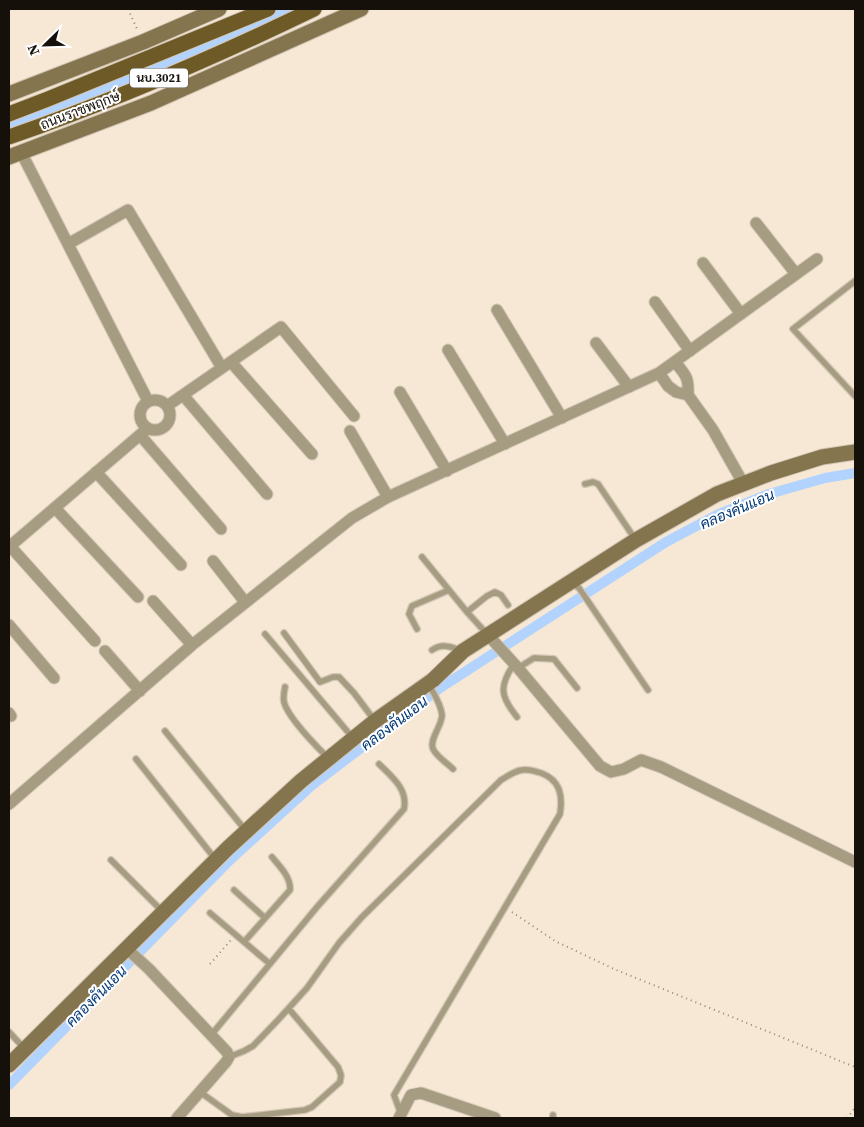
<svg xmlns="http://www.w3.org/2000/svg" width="864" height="1127" viewBox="0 0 864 1127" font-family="'Source Serif 4',Sarabun,serif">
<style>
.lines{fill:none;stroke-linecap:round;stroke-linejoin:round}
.canal{stroke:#b3d3ff;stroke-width:10}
.lane-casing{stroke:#d2c6b5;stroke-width:8}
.street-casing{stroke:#d2c6b5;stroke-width:13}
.secondary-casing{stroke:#d2c6b5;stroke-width:17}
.primary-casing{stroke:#d2c6b5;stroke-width:17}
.path{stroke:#92887b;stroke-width:2;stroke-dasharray:1 4;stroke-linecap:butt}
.lane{stroke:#a69c81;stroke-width:5.5}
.street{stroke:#a69c81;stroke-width:11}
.secondary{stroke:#85754e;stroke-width:15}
.primary{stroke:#6e5a26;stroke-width:15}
.labels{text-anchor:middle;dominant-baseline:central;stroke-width:4;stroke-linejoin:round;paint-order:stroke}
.shield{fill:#fff;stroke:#5b5854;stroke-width:1}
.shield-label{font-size:12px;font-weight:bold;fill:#15110a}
.street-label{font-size:14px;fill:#15110a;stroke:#fff}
.water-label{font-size:15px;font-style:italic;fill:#053a77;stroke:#fff}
</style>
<rect width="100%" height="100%" fill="#f6e8d5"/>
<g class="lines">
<!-- canal -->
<path class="canal" d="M9,124L62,106L248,29L289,9
M9,1085L229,861L311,786L440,688L666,542L719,514L769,494L825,478L855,473"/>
<!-- lane casing -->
<g class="lane-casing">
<path id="lane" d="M855,281L793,329L855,396
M585,484L593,482L598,484L635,539
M422,557L467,612L487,634
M571,582L579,588L648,690
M467,612L487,596L495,592L501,595L508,605
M417,629L409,614L412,606L449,590
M284,633L320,682L333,677H339L354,693L375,721
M265,634L353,738
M432,650C443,643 449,647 461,650
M514,664C499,686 500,696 517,717
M518,668L534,658L554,659L577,688
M429,685C434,694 441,704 442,715C442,726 429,739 433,749C437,757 447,763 453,769
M285,687C284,692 283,697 284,702C288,718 316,746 328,758
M165,731L246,831
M136,759L216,860
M111,860L163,912
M234,890L265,918
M210,913L270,964
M244,942L290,890C291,877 280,867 272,857
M9,1032L24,1048
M212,1034L317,907L404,809C408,789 392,777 379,764
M229,1057L244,1051L253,1046L278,1020L307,988L339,943L362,917L501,780C508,776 514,771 522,770C528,769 535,771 541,773C560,780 563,795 560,814L394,1095L401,1114
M200,1092L232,1115L242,1117L305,1110L312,1107L340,1082L341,1075L338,1067L289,1009
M553,1118V1115"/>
</g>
<!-- street casing -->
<g class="street-casing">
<path id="street" d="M21,152L148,401
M756,223L796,274
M68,244L128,210L222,368
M703,263L741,314
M655,302L690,351
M497,310L562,418
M596,343L629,387
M448,350L505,444
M231,362L312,454
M675,362C686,375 689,378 688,395
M659,373L668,386L676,392L688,395L713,430L743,483
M400,392L447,471
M183,395L267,494
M140 415a15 15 0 1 1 30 0a15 15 0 1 1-30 0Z
M167,406L281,327L354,416
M350,431L388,497
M140,435L221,529
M96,472L181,565
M55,508L138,597
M10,546L95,641
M9,547L148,428
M213,561L245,602
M153,601L192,645
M9,625L54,678
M488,635L518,668L600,766L611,772L624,769L641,760L661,767L855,862
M105,651L140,691
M9,713L11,716
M9,804L192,645L352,518L388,497L659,373L817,259
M126,948L149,969L227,1052L229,1057L226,1062L177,1118
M399,1118L411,1095L421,1093L495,1118"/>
</g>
<!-- secondary casing -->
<g class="secondary-casing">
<path id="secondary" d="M9,94L143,42L219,9
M9,157L151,103L361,9
M9,1065L228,848L301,781L375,721L433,680L463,651L636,540L717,494L771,473L822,457L855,452"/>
</g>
<!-- primary casing -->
<g class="primary-casing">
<path id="primary" d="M9,114L48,99L268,9
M9,137C113,101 215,57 314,9"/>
</g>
<!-- path -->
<path class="path" d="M128,9L138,31
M512,912L555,941L614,969L855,1067
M210,964L231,940
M847,1118L855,1108"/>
<!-- lane -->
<use href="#lane" class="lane"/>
<!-- street -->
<use href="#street" class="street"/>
<!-- secondary -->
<use href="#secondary" class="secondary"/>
<!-- primary -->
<use href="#primary" class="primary"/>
</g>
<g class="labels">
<!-- shield labels -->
<rect class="shield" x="130" y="68.5" width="58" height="19" rx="4"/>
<g class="shield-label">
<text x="159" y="78">นบ.3021</text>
</g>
<!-- street labels -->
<g class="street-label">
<text transform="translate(80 110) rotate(-21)">ถนนราชพฤกษ์</text>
</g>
<!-- water labels -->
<g class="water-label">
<text transform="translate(737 509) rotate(-23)">คลองคันแอน</text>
<text transform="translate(394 723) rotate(-37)">คลองคันแอน</text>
<text transform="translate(96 996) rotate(-45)">คลองคันแอน</text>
</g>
</g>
<!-- border -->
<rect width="864" height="1127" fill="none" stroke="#15110a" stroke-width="20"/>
<!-- north arrow -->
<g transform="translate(45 45) rotate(247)" stroke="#ffffff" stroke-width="4" paint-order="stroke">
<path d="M0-4L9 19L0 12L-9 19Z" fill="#15110a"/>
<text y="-8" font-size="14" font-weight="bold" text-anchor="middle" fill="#15110a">N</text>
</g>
</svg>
